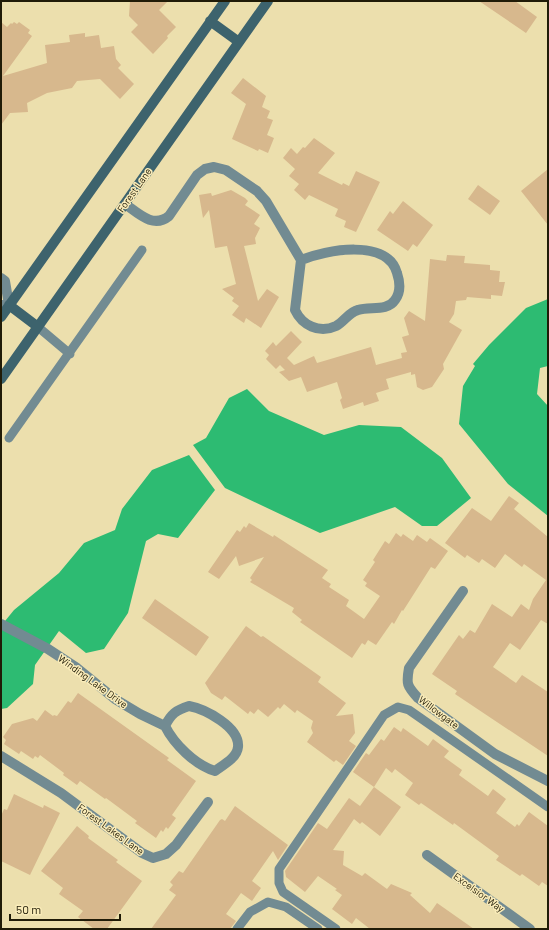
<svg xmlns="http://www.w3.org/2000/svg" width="549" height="930" viewBox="0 0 549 930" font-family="Barlow,sans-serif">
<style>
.water{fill:#2dbb72}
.building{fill:#d7b88d}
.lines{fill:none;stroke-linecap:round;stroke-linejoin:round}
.lane{stroke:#728b92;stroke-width:9}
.street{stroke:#728b92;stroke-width:10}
.secondary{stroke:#3d636d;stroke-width:10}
.labels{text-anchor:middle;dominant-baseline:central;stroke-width:3;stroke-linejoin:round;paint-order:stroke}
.street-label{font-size:10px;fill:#201b07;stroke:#faecb9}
</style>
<rect width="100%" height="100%" fill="#ecdfad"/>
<!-- water -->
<path class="water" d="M548,299V366L540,368L537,394L548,406V516L508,484L459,424L463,386L475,366L473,364L489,345L526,308Z
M247,389L269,411L324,435L359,425L401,427L442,458L471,498L437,526H422L395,507L320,533L225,488L193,445L206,438L229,398Z
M189,455L215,490L178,538L158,534L146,541L128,613L104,649L86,653L59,631L35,665L33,684L7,708L1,709V626L14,610L59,573L84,543L115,530L122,509L152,470Z"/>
<!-- building -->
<path class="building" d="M130,1H168L159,10L176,27L167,36L168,38L153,54L131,32L138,25L129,16Z
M479,1H515L537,17L526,33Z
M1,22L7,27L11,23L12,24L14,22L17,24L19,22L30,30L28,33L32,36L3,76L47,63L45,45L70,42L69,35L85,33V37L99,35L101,48L114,46L116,59L121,65L118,68L134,84L120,99L100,79L77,81L72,88L47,93L27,103L28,112L10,113L1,125Z
M243,78L266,96L262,107L270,111L267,118L273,120L267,135L274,138L268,153L259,149L258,151L232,139L246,104L231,93Z
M314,138L335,153L318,173L342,185L343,183L349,186L356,171L380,182L356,232L344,227L346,221L335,216L338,209L309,195L305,200L294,190L299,184L289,176L295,169L283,158L291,148L297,154L303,147L305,148Z
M548,169V225L521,191Z
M478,185L500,201L490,215L468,199Z
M231,190L245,198L248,201L245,205L260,215L254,224L260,228L255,238L256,244L244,246L258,301L267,289L279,297L261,328L246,318L244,323L232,315L239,306L232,301L234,298L222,289L236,284L227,246L215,248L209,210L203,218L199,195L211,193L212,196Z
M403,201L433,225L417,247L413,244L408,251L377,230L390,211L393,214Z
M447,255L465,256L464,263L490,265V270L500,271L499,282H505L502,296L491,295V299L467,297L466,300L456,301L454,314L449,322L462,330L443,364L444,369L432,387L423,390L417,387L415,374L411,375V372L386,379L389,389L376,393L379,401L364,406L363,402L343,409L340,400L342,398L337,382L307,392L301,377L289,381L279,372L285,370L280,365L276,369L266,359L269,355L265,351L273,342L276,346L291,331L302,342L287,358L294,365L314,356L317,363L371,347L376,365L402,358L401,353L407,352L402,337L409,335L404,318L409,311L425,321L430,259L446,261Z
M509,496L519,503L514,509L548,537V624L541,620L520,650L510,643L493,667L516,683L522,675L548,692V756L455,694L457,691L432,674L459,635L463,639L470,630L475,633L492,604L512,617L521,604L529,610L533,599L546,580L524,564L522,567L505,554L495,568L482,559L479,563L467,555L465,558L445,543L472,508L491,521Z
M249,523L273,537L274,535L328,570L322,578L331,584L329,587L349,600L346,606L364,619L380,596L365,586L367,583L363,580L375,562L373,560L385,541L389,544L396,533L401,537L403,534L413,541L417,535L427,542L430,538L448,551L435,569L431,567L403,611L402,610L394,624L392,622L376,645L368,640L365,645L362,643L352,658L300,622L302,620L292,612L294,608L250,582L252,580L250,578L264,557L239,566L236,556L219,579L208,572L237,530L240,532L244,526L246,528Z
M155,599L209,637L196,656L142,618Z
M246,626L261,637L263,636L321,677L318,682L346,703L336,716L353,714L355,733L349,741L356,746L343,765L336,760L334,762L307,742L313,733L311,728L313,721L297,710L295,713L284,704L280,709L278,707L268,717L258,709L254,714L250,711L248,714L225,696L222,700L211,693L205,683Z
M78,693L169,758L167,760L196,781L172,815L176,818L168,829L166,827L163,832L161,830L156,838L135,823L137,821L106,798L105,799L80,781L77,785L63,775L64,773L40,755L38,758L35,756L33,759L21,751L19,754L4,744L6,740L3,737L12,724L33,718L37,721L45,710L53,716L54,715L57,716L68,701L71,703Z
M394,727L401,732L403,728L428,746L433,739L449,751L444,757L462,770L459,775L488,796L493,789L506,799L496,813L515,827L517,824L519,826L529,812L548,826V886L542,882L539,886L522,874L520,876L496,860L499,856L454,823L453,825L421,803L419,805L405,795L413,783L395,769L392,773L386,768L374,787L401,807L380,836L362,822L360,824L354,819L333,850L344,851L343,865L362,876L365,873L387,889L391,884L412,893L410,895L430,913L437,903L474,929H370L356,918L352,924L332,909L342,895L335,890L337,889L318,876L305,892L286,877L285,871L318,823L327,829L349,798L360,806L374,787L353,772L366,753L369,755L381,739L384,741Z
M14,794L43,808L44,805L60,813L30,875L1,861V816L4,809L7,810Z
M235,806L288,845L278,860L273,851L252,881L261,888L252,901L241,893L226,914L236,921L230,929H151L176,895L169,890L173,885L170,882L179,871L183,873L220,820L222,819L225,821Z
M77,826L89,836L88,838L118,860L116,862L142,881L107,929H94L78,917L83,911L59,894L63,888L41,871Z"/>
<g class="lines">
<!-- lane -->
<path class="lane" d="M38,327L70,354
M9,438L142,250
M237,929L250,912L268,902L286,907L318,929
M336,929L283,892L279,883V869L384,715L398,707L409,710L548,807"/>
<!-- street -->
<path class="street" d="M125,204C138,213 153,229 169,216L197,175L205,169L214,167L226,170L257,191L266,201L301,260C326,250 387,238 397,273C400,282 401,292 395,300C387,312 370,306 358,310C349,312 344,322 336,326C319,334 302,325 295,310L301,260
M1,278L5,281L9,305H1
M463,591L409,668C406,684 407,686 418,698L495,754L548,781
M1,624L48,649L77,668L115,699L140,714L165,726
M189,706C205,709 240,727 238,747C237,758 223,765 215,771C195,765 174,744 165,726C171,714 176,710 189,706Z
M1,756L61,793L142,853L153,858L166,854L176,845L208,802
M427,855L530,929"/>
<!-- secondary -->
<path class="secondary" d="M210,21L239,42
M9,305L38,327
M1,317L225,1
M1,379L268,1"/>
</g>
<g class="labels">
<!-- street labels -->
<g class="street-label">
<text transform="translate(134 190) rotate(-55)">Forest Lane</text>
<text transform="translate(93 681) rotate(36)">Winding Lake Drive</text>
<text transform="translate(439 712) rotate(37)">Willowgate</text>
<text transform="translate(111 829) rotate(36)">Forest Lakes Lane</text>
<text transform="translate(479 892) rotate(36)">Excelsior Way</text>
</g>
</g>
<!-- border -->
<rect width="549" height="930" fill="none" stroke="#201b07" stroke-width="4"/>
<!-- scale -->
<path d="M10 914v6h110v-6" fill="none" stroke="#201b07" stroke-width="2"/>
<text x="16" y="914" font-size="12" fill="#201b07" stroke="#faecb9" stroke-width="3" paint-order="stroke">50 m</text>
</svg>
